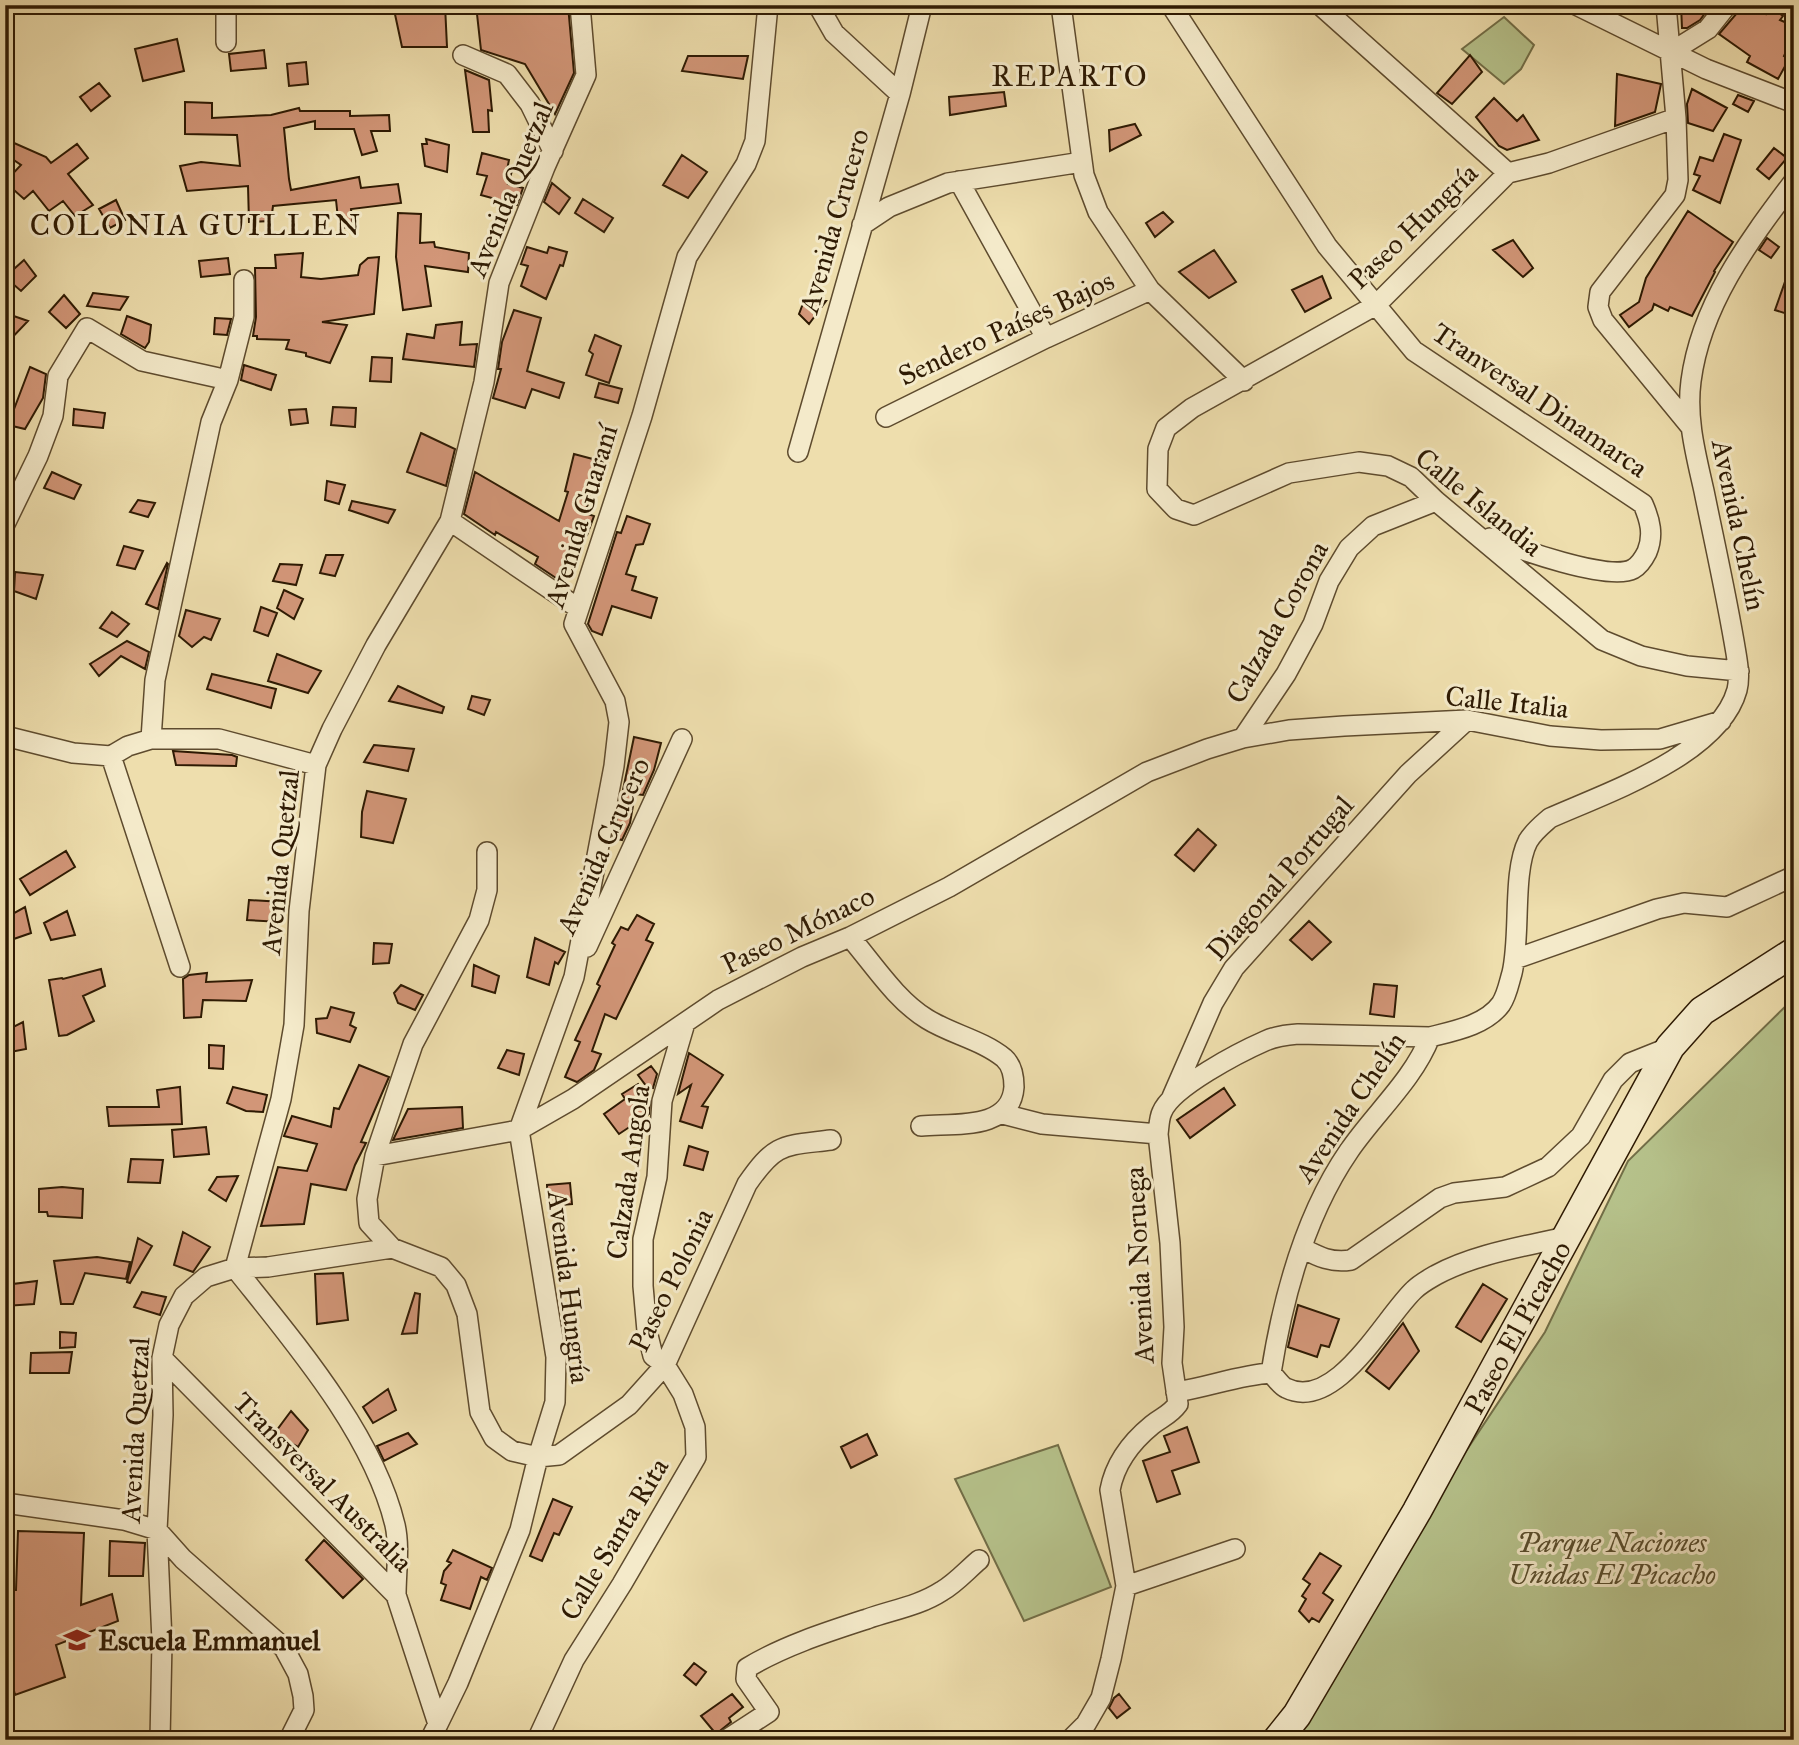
<svg xmlns="http://www.w3.org/2000/svg" width="1799" height="1745" viewBox="0 0 1799 1745" font-family="'IM FELL Great Primer',serif">
<style>
.green{fill:#b6c28b;stroke:#726e47;stroke-width:2}
.building{fill:#d29678;stroke:#2e1a03;stroke-width:2}
.lines{fill:none;stroke-linecap:round;stroke-linejoin:round}
.street-casing{stroke:#5e4b2e;stroke-width:22}
.secondary-casing{stroke:#2e1a03;stroke-width:31}
.street{stroke:#f4eaca;stroke-width:19}
.secondary{stroke:#f4eaca;stroke-width:28}
.labels{text-anchor:middle;dominant-baseline:central;stroke-width:6;stroke-linejoin:round;paint-order:stroke}
.street-label{font-size:28px;fill:#2e1a03;stroke:#f4eaca}
.park-label{font-size:28px;font-style:italic;fill:#574c2c;stroke:#f4eaca}
.poi-label{font-size:28px;font-weight:bold;fill:#2e1a03;stroke:#f4eaca;text-anchor:start}
.neighbourhood-label{font-size:30px;letter-spacing:2px;fill:#2e1a03;stroke:#f4eaca}
</style>
<rect width="100%" height="100%" fill="#eedead"/>
<filter id="stains"><feTurbulence type="fractalNoise" baseFrequency=".00286" numOctaves="4"/><feColorMatrix values="0 0 0 0 .2 0 0 0 0 .09 0 0 0 0 .02 0 0 0 .5 -.17"/></filter>
<radialGradient id="worn" r=".72"><stop offset=".6" stop-color="#630" stop-opacity="0"/><stop offset="1" stop-color="#630" stop-opacity=".3"/></radialGradient>
<!-- green -->
<path class="green" d="M1504,17L1534,45L1521,69L1504,84L1462,49Z
M1794,998V1740H1296L1419,1522L1545,1332L1628,1161Z
M1058,1445L1111,1587L1024,1621L955,1479Z"/>
<!-- building -->
<path class="building" d="M393,5H445L447,47H402Z
M476,5H568L574,73L555,114L525,64L481,50Z
M1681,5H1711L1700,20L1687,28H1682Z
M1739,5H1754L1766,14L1771,7L1783,16L1780,20L1794,26V34L1784,56L1789,59L1778,79L1747,62L1750,56L1719,34L1737,13Z
M177,39L184,71L143,81L135,49Z
M264,50L266,68L231,71L229,54Z
M1470,55L1482,72L1452,104L1437,93Z
M688,56H748L743,79L682,71Z
M306,62L308,84L289,86L287,64Z
M465,70L489,80L492,111L488,110L489,132H473Z
M1617,74L1661,84L1655,112L1615,126Z
M99,83L110,96L91,111L80,97Z
M1692,89L1727,108L1713,131L1688,123L1687,104Z
M1004,92L1006,106L950,115L949,97Z
M1738,95L1754,101L1748,112L1733,104Z
M1494,98L1517,121L1523,115L1539,140L1507,150L1499,146L1476,117Z
M185,102L212,103V118L271,115L299,108L300,111H350V116L389,115L390,131H371L377,151L362,155L354,129H315V121L284,128L289,179L291,190L359,177L361,188L398,184L401,203L351,209L353,227L339,228L336,200L273,206L271,221L249,222L248,186L187,191L180,166L201,162L240,166L237,135L185,134Z
M1135,124L1141,135L1110,151L1109,130Z
M1724,134L1741,140L1720,203L1693,190L1700,176L1694,174L1700,157L1713,161Z
M5,139L46,157L51,163L77,144L88,158L68,174L93,205L75,216L63,201L49,211L33,191L24,199L5,182L21,165L5,154Z
M426,139L449,145L447,172L425,166L422,144H427Z
M1774,148L1787,158L1769,179L1757,169Z
M482,153L509,160L507,170L512,171L508,184L523,188L517,205L481,195L487,176L477,174Z
M682,155L707,172L688,198L663,185Z
M552,183L570,198L559,214L544,202Z
M583,199L613,218L604,232L575,213Z
M116,200L125,220L110,228L99,209Z
M1688,211L1733,242L1714,271L1715,272L1692,316L1670,307L1668,311L1654,304L1652,310L1629,327L1620,315L1639,302L1646,278Z
M1163,212L1173,222L1155,237L1146,223Z
M398,213L421,214L420,243L434,242L435,247L469,253L468,272L425,266L431,306L403,310L396,257Z
M1767,238L1779,247L1771,258L1759,250Z
M1513,240L1533,268L1523,277L1493,250Z
M527,247L547,253L549,247L567,252L563,266L560,265L546,299L521,286L528,266L521,264Z
M1214,250L1236,282L1209,298L1179,272Z
M303,253L301,277L321,279L358,275L360,265L368,258L379,257L374,314L322,322L347,325L330,363L306,356V353L286,349L289,340L257,339V336H253L256,317L255,268H276L275,255Z
M228,258L230,274L201,277L199,261Z
M24,260L36,276L21,291L5,277Z
M1792,262H1794V316L1775,310Z
M1322,276L1331,298L1305,312L1292,290Z
M93,293L128,297L120,310L87,306Z
M64,295L80,314L66,328L49,312Z
M804,301H826L809,324L799,314Z
M514,310L541,318L527,371L564,383L559,398L532,389L525,408L493,398L501,369H498L502,342Z
M5,313L28,321L5,345Z
M127,316L151,325L149,342L145,348L121,334Z
M215,318L231,319L227,335L214,334Z
M462,322L460,345L477,344L474,367L403,359L407,334L434,338L436,325Z
M595,335L621,346L609,383L586,375L593,354L589,351Z
M372,357L392,358L391,382L370,381Z
M244,365L276,375L271,390L241,380Z
M30,367L46,374L43,398L25,429L8,425Z
M599,383L622,389L618,403L595,397Z
M333,407L356,408L355,427L331,425Z
M74,409L105,413L103,428L73,425Z
M306,409L308,423L291,425L289,410Z
M421,433L455,449L446,486L407,472Z
M574,454L604,462L598,483L595,482L585,513L594,516L587,535L581,532L562,582L535,564L538,557L496,532L495,535L464,514L475,472L559,521L568,492L565,491Z
M52,472L81,485L74,499L44,488Z
M327,481L345,485L339,504L325,500Z
M138,500L155,503L148,517L130,512Z
M352,501L395,510L388,523L349,510Z
M627,516L650,524L643,544L636,545L626,574L636,577L632,590L657,598L651,618L612,606L602,635L592,631L588,624L617,532L621,533Z
M124,546L143,551L135,569L117,565Z
M326,555H343L335,576L320,573Z
M167,563L168,564L158,609L146,604Z
M280,564L302,565L296,585L273,581Z
M15,572L43,575L36,599L14,591Z
M284,590L303,599L294,619L277,608Z
M261,607L277,613L268,636L254,631Z
M186,610L220,619L211,640L204,637L192,647L179,636Z
M112,612L129,624L117,637L100,628Z
M127,641L149,652L145,669L121,656L99,676L90,664Z
M277,654L321,671L308,693L268,681Z
M212,674L276,689L271,708L207,689Z
M398,686L444,707L442,713L389,701Z
M472,696L490,700L484,715L468,709Z
M634,737L661,743L654,770L643,795L635,794L630,823L622,840L613,838Z
M374,745L414,749L408,771L364,762Z
M173,751L232,755L237,757L236,766L176,765Z
M367,791L406,799L393,843L361,837L362,812Z
M1198,829L1216,845L1194,871L1175,855Z
M66,851L75,867L30,895L20,879Z
M249,900L283,902L281,922L247,920Z
M25,907L31,933L5,942V918Z
M67,911L75,935L51,940L44,923Z
M637,915L654,924L646,940L653,943L616,1019L605,1014L592,1051L601,1054L594,1070L577,1082L565,1077L580,1042L575,1040L600,986L597,984L615,945L612,943L621,927L628,930Z
M1309,921L1331,942L1312,960L1290,940Z
M535,938L565,952L558,964L555,962L549,985L527,977Z
M374,943L392,944L389,963L373,964Z
M474,965L499,976L495,993L472,986Z
M101,969L105,986L83,996L94,1021L67,1035L59,1036L49,980L62,978L63,979Z
M207,973L206,982L252,980L246,1001L203,1000L201,1017L184,1018L183,979L189,975Z
M1374,984L1397,986L1394,1017L1370,1014Z
M401,985L423,995L415,1010L398,1003L394,993Z
M331,1007L354,1013L350,1025L356,1028L350,1042L317,1033L316,1019L327,1018Z
M23,1022L26,1049L5,1053V1031Z
M209,1045L224,1046L223,1069L209,1068Z
M507,1050L524,1054L519,1075L498,1068Z
M689,1053L723,1075L702,1106L708,1107L702,1128L680,1121L691,1085L678,1094Z
M359,1065L389,1077L361,1142L366,1143L355,1165L346,1190L311,1184L304,1224L261,1226L278,1167L307,1171L317,1144L284,1136L292,1116L331,1127L334,1108L339,1109Z
M651,1066L657,1074L653,1088L647,1087L638,1075Z
M638,1084L650,1101L649,1114L619,1134L604,1114L625,1099L622,1094Z
M180,1087L182,1124L109,1126L107,1107H159L157,1090Z
M233,1087L267,1095L263,1112L246,1111L227,1103Z
M1224,1088L1235,1105L1190,1138L1177,1120Z
M462,1107L463,1128L393,1140L408,1109Z
M206,1127L209,1154L174,1157L172,1130Z
M689,1146L708,1152L703,1170L684,1165Z
M131,1159L163,1160L160,1183L128,1182Z
M238,1176L226,1201L209,1190L217,1177Z
M570,1183L572,1204L548,1206L547,1185Z
M62,1187L83,1189L82,1218L48,1216L47,1212H39V1189Z
M183,1232L210,1247L193,1272L174,1265Z
M138,1238L152,1246L130,1283L127,1282Z
M97,1257L130,1262L126,1279L85,1273L73,1304H61L54,1261Z
M343,1273L348,1320L317,1324L315,1274Z
M37,1281L34,1304L5,1306V1285Z
M1483,1284L1507,1299L1481,1342L1456,1327Z
M142,1292L166,1297L160,1315L134,1307Z
M415,1293L420,1294L417,1333L402,1334Z
M1298,1305L1339,1319L1329,1347L1321,1345L1317,1357L1288,1347Z
M1403,1323L1419,1351L1389,1389L1366,1371Z
M60,1332L76,1333L75,1347L60,1348Z
M72,1352L69,1373H30L31,1353Z
M388,1389L396,1410L373,1423L363,1407Z
M291,1411L308,1430L298,1447L274,1434Z
M1187,1427L1199,1462L1172,1471L1180,1494L1157,1502L1143,1461L1170,1452L1164,1436Z
M408,1433L417,1444L384,1461L377,1446Z
M867,1434L877,1455L851,1468L841,1447Z
M553,1499L572,1507L559,1535L554,1533L542,1561L530,1556Z
M18,1531L84,1533L81,1605L112,1594L118,1621L56,1645L65,1677L15,1695L5,1655V1590H16Z
M324,1540L363,1579L343,1598L306,1560Z
M110,1541L145,1543L143,1576H109Z
M453,1550L492,1568L487,1580L481,1577L470,1609L441,1600L446,1585L441,1583L444,1571L451,1563L447,1561Z
M1320,1553L1341,1566L1323,1593L1333,1600L1319,1622L1312,1618L1309,1622L1299,1611L1306,1599L1302,1596L1310,1584L1303,1579Z
M694,1663L706,1672L696,1685L684,1675Z
M732,1694L743,1707L729,1718L731,1722L716,1734L701,1716Z
M1119,1694L1130,1708L1117,1718L1109,1708L1114,1698Z"/>
<g class="lines">
<!-- street casing -->
<g class="street-casing">
<path id="street" d="M818,5L834,33L900,94
M1061,5L1084,175L1098,212L1150,290L1244,381
M1171,5L1327,246L1414,351L1643,504C1650,520 1654,535 1647,552C1644,558 1640,565 1633,569C1609,582 1516,548 1490,538
M1320,5L1508,173
M1576,5L1706,69L1794,103
M1666,5L1676,118L1678,180L1675,195L1600,292L1598,307L1603,320L1690,426
M226,42V5
M1671,52L1708,29L1727,5
M463,55L507,74L530,104L553,151
M1676,118L1549,163L1508,173L1376,305L1192,408L1166,428L1158,449L1157,489L1176,509L1194,515L1289,473L1359,462L1388,466L1411,477L1436,501L1602,640L1641,656L1687,666L1739,671
M959,181L1046,338
M862,225L889,207L948,183L1082,162
M886,417L1046,338L1150,290
M798,452L900,94L922,5
M450,521L578,608
M5,524L38,456L53,416L58,376L87,328L142,361L228,380
M5,736L73,753L111,756L128,746L151,739H219L316,765
M1243,738L1286,674L1313,624L1329,581L1349,548L1373,526L1436,501
M151,739L155,680L211,422L228,380L244,317V280
M111,756L180,967
M850,937C874,965 896,1000 927,1019C951,1034 982,1040 1004,1058C1012,1065 1014,1077 1014,1087C1011,1131 954,1123 921,1126
M587,947L682,739
M1515,959L1657,909L1684,903L1727,907L1794,876
M1172,1097L1213,1003L1234,968L1408,774L1467,720
M1003,1114L1042,1124L1158,1134C1159,1127 1159,1118 1162,1112C1172,1087 1240,1052 1265,1041C1276,1036 1286,1035 1298,1034L1430,1037
M375,1156L519,1130L573,1099L718,1000L802,957L850,937L949,887L1147,772L1207,749L1243,738L1289,730L1344,726L1467,720L1550,736L1601,740L1660,739L1721,721
M392,1248L369,1223L367,1199L375,1156L413,1044L479,920L487,890V852
M1302,1248C1319,1257 1331,1263 1351,1260L1440,1198L1454,1193L1505,1187L1548,1167L1581,1136L1613,1080L1630,1063L1670,1047
M235,1268L281,1099L294,1025L299,911L316,765L332,729L376,645L450,521L484,382L499,283L545,167L586,75L580,5
M235,1268C293,1341 373,1433 395,1525C400,1546 396,1573 396,1595
M162,1358L396,1595L438,1724L430,1740
M1271,1373C1283,1297 1305,1215 1349,1151C1375,1113 1413,1080 1430,1037C1454,1031 1486,1025 1501,1004C1507,995 1509,983 1512,973C1521,936 1512,872 1528,841C1534,831 1542,825 1550,818C1606,793 1719,755 1737,690C1740,678 1738,665 1736,653C1727,598 1715,545 1704,491C1696,455 1686,419 1691,381C1701,304 1749,241 1794,181
M1271,1373C1276,1378 1281,1386 1286,1388C1336,1413 1385,1317 1414,1290C1420,1284 1429,1279 1436,1275C1475,1254 1522,1247 1565,1237
M1176,1392C1209,1387 1239,1375 1271,1373
M5,1503L124,1520L157,1530L183,1559L284,1648L298,1674L303,1696L304,1710L289,1740
M1126,1586L1235,1549
M438,1724L458,1683L520,1530L538,1457L555,1402L556,1357L519,1130L574,977L614,766L619,722L615,701L574,624L642,416L687,257L746,164L755,141L768,5
M160,1740L162,1641L157,1530L163,1415L162,1358L169,1325L184,1296L206,1277L235,1268L268,1267L392,1248L441,1267L456,1285L467,1314L480,1412L494,1438L512,1451L538,1457L559,1455L629,1405L665,1365L747,1184C776,1142 783,1146 831,1140
M537,1740L574,1660L622,1584L696,1457L695,1427L683,1394L665,1365L653,1356L647,1331L643,1286V1239L657,1177L662,1101L685,1023
M726,1740L769,1712L746,1679L747,1668C783,1646 827,1632 867,1619C892,1610 919,1606 942,1591C956,1583 967,1570 979,1560
M1070,1740L1086,1724L1101,1698L1111,1659L1126,1586L1110,1490C1115,1463 1130,1443 1152,1425C1162,1417 1170,1415 1178,1404L1172,1363L1174,1327L1170,1243L1158,1134"/>
</g>
<!-- secondary casing -->
<g class="secondary-casing">
<g id="secondary">
<path id="s1" d="M1277,1740L1297,1715L1417,1511L1670,1047L1702,1011L1794,952"/>
</g>
</g>
<!-- street -->
<use href="#street" class="street"/>
<!-- secondary -->
<use href="#secondary" class="secondary"/>
</g>
<!-- icons -->
<defs>
<g id="school-bare" transform="scale(2.1)"><path d="M0-5L7-2L0 1L-7-2ZM-4 1L0 2.5L4 1V4Q0 6-4 4Z" fill="#8f2418" stroke="#f4eaca" stroke-width="2.5" paint-order="stroke"/></g>
</defs>
<g fill-rule="evenodd">
<use href="#school-bare" x="77" y="1640"/>
</g>
<g class="labels">
<!-- street labels -->
<g class="street-label">
<text transform="translate(510 189) rotate(-68)">Avenida Quetzal</text>
<text transform="translate(834 221) rotate(-74)">Avenida Crucero</text>
<text transform="translate(1413 226) rotate(-44)">Paseo Hungría</text>
<text transform="translate(1006 328) rotate(-25)">Sendero Países Bajos</text>
<text transform="translate(1540 400) rotate(34)">Tranversal Dinamarca</text>
<text transform="translate(1479 502) rotate(39)">Calle Islandia</text>
<text transform="translate(581 516) rotate(-73)">Avenida Guaraní</text>
<text transform="translate(1739 525) rotate(78)">Avenida Chelín</text>
<text transform="translate(1277 622) rotate(-61)">Calzada Corona</text>
<text transform="translate(1507 702) rotate(6)">Calle Italia</text>
<text transform="translate(603 846) rotate(-66)">Avenida Crucero</text>
<text transform="translate(280 862) rotate(-84)">Avenida Quetzal</text>
<text transform="translate(1280 878) rotate(-49)">Diagonal Portugal</text>
<text transform="translate(798 930) rotate(-26)">Paseo Mónaco</text>
<text transform="translate(1350 1107) rotate(-56)">Avenida Chelín</text>
<text transform="translate(628 1172) rotate(-82)">Calzada Angola</text>
<text transform="translate(1139 1265) rotate(-93)">Avenida Noruega</text>
<text transform="translate(671 1280) rotate(-64)">Paseo Polonia</text>
<text transform="translate(569 1287) rotate(83)">Avenida Hungría</text>
<text stroke="none"><textPath href="#s1" startOffset="478">Paseo El Picacho</textPath></text>
<text transform="translate(135 1430) rotate(-87)">Avenida Quetzal</text>
<text transform="translate(323 1482) rotate(45)">Transversal Australia</text>
<text transform="translate(614 1539) rotate(-59)">Calle Santa Rita</text>
</g>
<!-- park labels -->
<g class="park-label">
<text x="1612" y="1542">Parque Naciones<tspan x="1612" dy="32">Unidas El Picacho</tspan></text>
</g>
<!-- poi labels -->
<g class="poi-label">
<text x="98" y="1640">Escuela Emmanuel</text>
</g>
<!-- neighbourhood labels -->
<g class="neighbourhood-label">
<text x="1070" y="76">REPARTO</text>
<text x="196" y="225">COLONIA GUILLEN</text>
</g>
</g>
<!-- margin -->
<rect width="1799" height="1745" fill="none" stroke="#eedead" stroke-width="28"/>
<rect x="7" y="7" width="1785" height="1731" fill="none" stroke="#2e1a03" stroke-width="3.5"/>
<rect x="14" y="14" width="1771" height="1717" fill="none" stroke="#2e1a03" stroke-width="2"/>
<rect width="100%" height="100%" filter="url(#stains)"/>
<rect width="100%" height="100%" fill="url(#worn)"/>
</svg>
